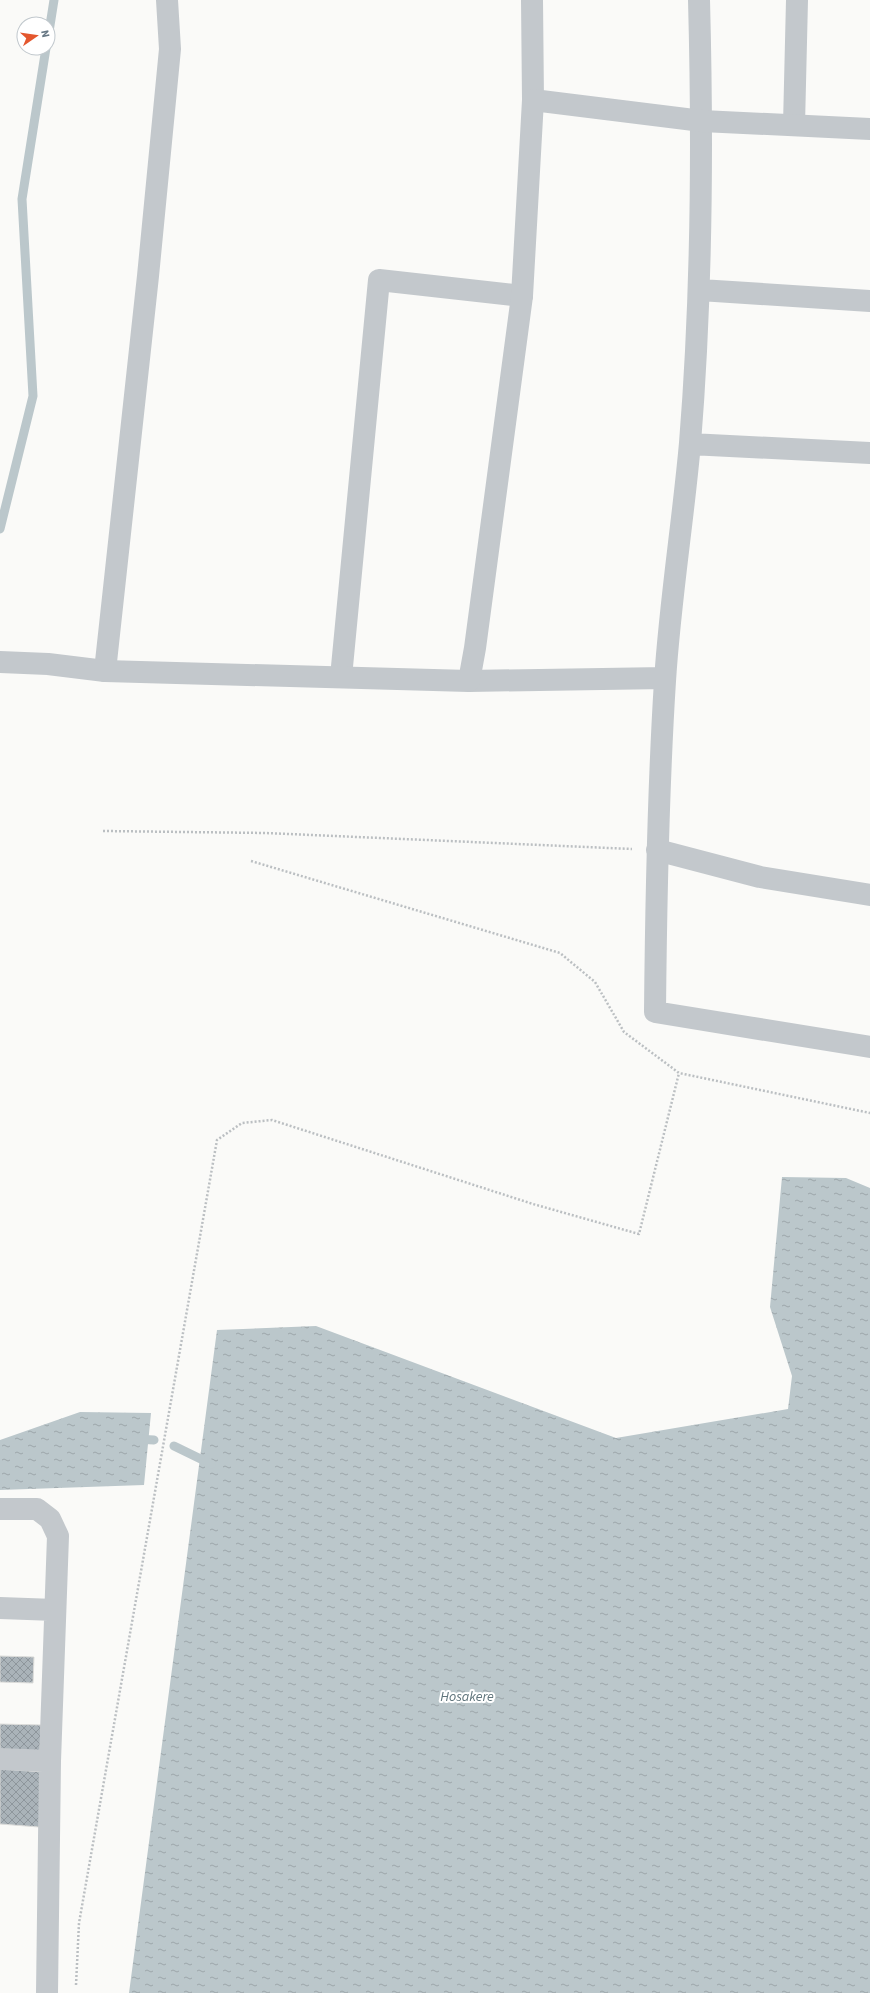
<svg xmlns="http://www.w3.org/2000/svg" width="870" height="1993" viewBox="0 0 870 1993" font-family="'Source Sans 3',sans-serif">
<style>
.water{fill:url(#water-ripples)}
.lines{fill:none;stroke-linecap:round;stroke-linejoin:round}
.stream{stroke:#bbc7cb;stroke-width:9}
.building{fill:url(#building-cross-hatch);stroke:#dcdcda}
.path{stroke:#bbbfc2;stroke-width:2.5;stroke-dasharray:2 2;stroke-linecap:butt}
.minor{stroke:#c3c8cc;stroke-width:22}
.tertiary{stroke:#c3c8cc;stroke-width:22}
.labels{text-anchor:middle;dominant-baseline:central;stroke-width:4;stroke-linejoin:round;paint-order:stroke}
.water-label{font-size:14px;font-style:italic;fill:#60757c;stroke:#fff}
</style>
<defs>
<pattern id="water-ripples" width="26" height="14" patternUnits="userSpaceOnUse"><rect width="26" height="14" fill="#bbc7cb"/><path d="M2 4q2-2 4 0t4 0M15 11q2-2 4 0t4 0" fill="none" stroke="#9ca6aa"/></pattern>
<pattern id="building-cross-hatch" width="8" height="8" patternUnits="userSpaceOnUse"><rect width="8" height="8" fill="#aab3b9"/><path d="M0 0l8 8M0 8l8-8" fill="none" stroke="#8e969c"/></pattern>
</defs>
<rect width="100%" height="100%" fill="#fafaf8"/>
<!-- water -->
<path class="water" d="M782,1177L846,1178L870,1188V1993H129L217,1330L316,1326L616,1438L788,1409L792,1376L770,1307Z
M80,1412L151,1413L144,1485L0,1490V1440Z"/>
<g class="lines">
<!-- stream -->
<path class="stream" d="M48,38L54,0
M0,529L33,396L22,199L46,48
M136,1439L154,1440
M174,1446L211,1464"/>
</g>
<!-- building -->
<path class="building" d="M0,1656L34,1657L33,1683L0,1682Z
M0,1724L41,1725L40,1753L0,1751Z
M0,1769L43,1772L39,1827L0,1824Z"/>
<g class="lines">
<!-- path -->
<path class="path" d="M103,831L266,833L632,849
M251,861L560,953L595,982L624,1032L679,1073L870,1113
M76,1985L79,1923L217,1140L242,1123L272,1120L533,1204L639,1234L679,1073"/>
<!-- minor -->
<path class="minor" d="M532,0L533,100
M699,0C703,149 702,294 690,443C683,522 670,601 665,681C658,791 656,901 655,1012L870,1047
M794,125L797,0
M700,290L870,301
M690,444L870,453
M105,671L148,276L170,49L167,0
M341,677L379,280L522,296
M469,681L665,678
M657,850L760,877L870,895
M0,1509H37L50,1519L58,1536L50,1761L47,1993
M0,1608L55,1610
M0,1759L50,1761"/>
<!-- tertiary -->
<path class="tertiary" d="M0,662L48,664L105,671L469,681L475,648L522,296L533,100L702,121L870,129"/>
</g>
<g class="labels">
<!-- water labels -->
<g class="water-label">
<text x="467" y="1697">Hosakere</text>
</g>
</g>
<!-- north arrow -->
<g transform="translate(36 36) rotate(77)"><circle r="19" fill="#ffffff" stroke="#c1c8cd"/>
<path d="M0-3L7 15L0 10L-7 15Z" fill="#e4572e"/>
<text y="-6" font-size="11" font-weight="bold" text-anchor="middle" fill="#657683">N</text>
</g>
</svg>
